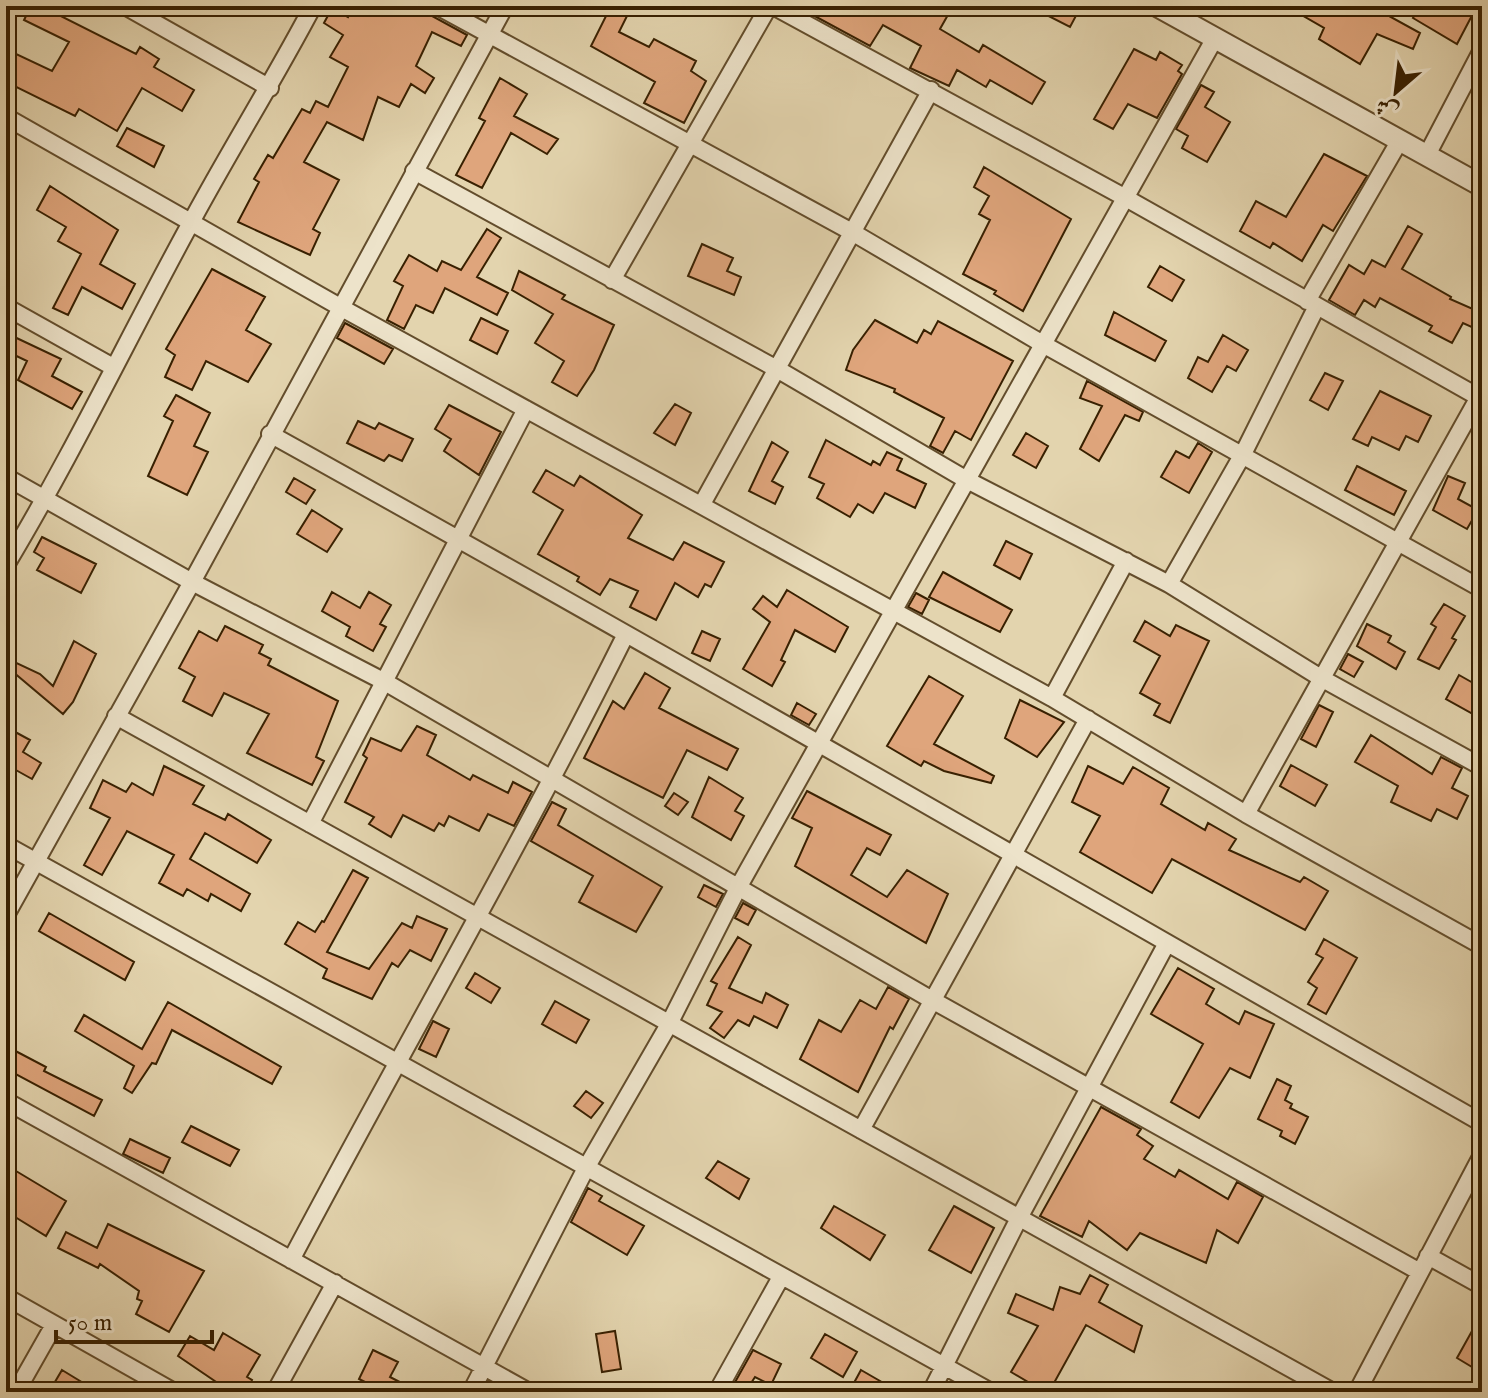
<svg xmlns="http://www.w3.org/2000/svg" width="1488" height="1398" viewBox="0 0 1488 1398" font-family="'IM FELL English',Amiri,serif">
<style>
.building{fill:#dfa57c;stroke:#382001;stroke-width:2}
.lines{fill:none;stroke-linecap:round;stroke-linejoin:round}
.minor-casing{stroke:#634d2c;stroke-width:20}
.tertiary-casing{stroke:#634d2c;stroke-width:24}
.minor{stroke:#ede3ca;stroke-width:16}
.tertiary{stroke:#ede3ca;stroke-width:20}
</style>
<rect width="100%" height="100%" fill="#e3d4ae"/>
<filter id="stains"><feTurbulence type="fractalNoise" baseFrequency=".0025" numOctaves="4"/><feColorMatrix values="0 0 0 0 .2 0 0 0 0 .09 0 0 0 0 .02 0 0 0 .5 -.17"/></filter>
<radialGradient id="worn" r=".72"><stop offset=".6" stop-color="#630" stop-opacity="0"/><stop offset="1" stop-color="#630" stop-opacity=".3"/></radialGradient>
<!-- building -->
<path class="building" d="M31,6H41L136,54L140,47L159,59L154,67L194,90L182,111L142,88L117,131L79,109L75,116L6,82V64L12,52L52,71L69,42L24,20Z
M353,6H426L432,16L467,35L461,46L432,32L416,66L434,78L425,93L411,84L399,107L378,97L363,140L327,122L304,162L339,180L313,229L320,233L310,255L238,222L259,182L254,179L268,155L273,158L302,109L310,113L316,101L328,107L348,67L330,57L343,35L324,23L332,8L348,17Z
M796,6H953L940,29L979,52L983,45L1045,82L1032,104L990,80L986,87L957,70L949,86L910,68L921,46L883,25L870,46Z
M1029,6H1066L1078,12L1070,27Z
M1286,6H1371L1420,33L1413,49L1377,34L1360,64L1319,39L1324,28Z
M1420,6H1477L1457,44L1413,18Z
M610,8L627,16L619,32L649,47L654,39L696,61L691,71L706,81L684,123L644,103L655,82L591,46Z
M1134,49L1156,60L1160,52L1182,65L1178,71L1182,74L1157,118L1128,104L1113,129L1094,119Z
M500,78L527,94L514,116L558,139L547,154L511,133L482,188L456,175L485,121L479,118Z
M1201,85L1214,92L1205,107L1230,122L1207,162L1182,148L1188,136L1176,129Z
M127,128L164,146L154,167L117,146Z
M1324,154L1367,176L1333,231L1323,225L1302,261L1273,243L1270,248L1240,231L1256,201L1286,217Z
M984,167L1071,219L1023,311L994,294L996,291L963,274L990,220L979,214L989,196L974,187Z
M50,186L118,230L100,264L135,284L122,309L82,287L68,315L53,308L81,254L58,241L66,227L37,210Z
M1408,226L1422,234L1402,269L1451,297L1450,299L1482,313L1476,329L1463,323L1452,343L1429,331L1432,326L1380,298L1375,307L1364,300L1355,315L1329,300L1349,265L1364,274L1372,260L1385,267Z
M487,229L501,238L477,277L508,293L497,315L445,288L433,313L416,305L404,329L387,320L403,286L394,281L409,255L437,271L442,261L461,270Z
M702,244L733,258L727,271L741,277L734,295L688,276Z
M1160,266L1184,280L1172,301L1148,287Z
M212,269L265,297L246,330L271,344L248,382L206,361L192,390L165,377L175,355L166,349Z
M519,271L565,295L562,299L614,325L594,370L577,396L552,382L564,361L535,343L553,314L512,290Z
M1114,312L1166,341L1155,361L1105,335Z
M481,318L508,331L497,354L470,340Z
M875,320L917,343L924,330L931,334L938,321L1013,361L971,440L955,431L943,453L930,446L944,418L894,392L895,389L846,370L853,350Z
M345,323L393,349L384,364L337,338Z
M6,333L61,359L52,376L82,392L72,409L18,380L27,361L6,351Z
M1223,335L1248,350L1236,371L1227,366L1212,392L1188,378L1198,357L1208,362Z
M1325,373L1343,381L1328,410L1310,400Z
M1087,381L1143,412L1139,421L1125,415L1099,461L1080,449L1102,406L1080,398Z
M1380,391L1431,416L1418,442L1406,436L1399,450L1372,437L1368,446L1353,439Z
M176,395L210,413L194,446L208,452L187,495L148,476L173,421L164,416Z
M675,404L691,413L675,445L654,433Z
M449,405L501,432L479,475L444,451L451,439L435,429Z
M358,421L375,429L379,423L413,439L402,461L389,455L384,461L347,443Z
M1026,433L1048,446L1036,468L1013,455Z
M826,440L871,465L873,461L880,465L887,452L902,459L897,470L926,484L915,508L885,493L873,513L858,504L850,517L817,498L824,484L809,477Z
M772,442L788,452L772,481L783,487L775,504L749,491Z
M1198,443L1212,452L1189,493L1161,477L1176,451L1189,458Z
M1357,466L1406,491L1394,515L1345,490Z
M546,470L574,486L580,476L642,515L628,538L673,560L684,542L724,562L711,587L705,584L698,597L675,583L656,620L630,607L638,591L610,579L600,595L577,581L579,577L538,554L563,510L533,492Z
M1448,476L1465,483L1458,499L1478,510L1467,529L1433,510Z
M294,478L315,490L306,504L286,492Z
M312,510L342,529L327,552L297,534Z
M42,537L96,564L81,593L37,570L44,558L34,552Z
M1006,541L1032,554L1020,579L994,565Z
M943,572L1012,610L1000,632L929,597Z
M787,590L848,627L835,652L795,630L781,660L785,662L772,686L743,669L770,622L753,609L763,596L777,607Z
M332,592L360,608L369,592L391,605L380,624L386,627L373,651L346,636L350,627L322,611Z
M916,593L929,600L922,614L908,607Z
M1444,604L1465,616L1452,638L1456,640L1439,669L1418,659L1436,627L1431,624Z
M1145,621L1170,636L1176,625L1209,641L1170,723L1154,715L1160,704L1140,693L1160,656L1134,641Z
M1367,624L1391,636L1388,642L1405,652L1396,669L1357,646Z
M225,626L263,645L259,653L271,659L268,665L338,701L316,757L324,761L312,785L247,753L269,714L224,693L212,716L183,701L195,677L179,668L199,631L217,641Z
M702,631L720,639L710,661L692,653Z
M74,641L96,654L73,702L63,714L6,666V658L40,674L53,686Z
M1348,654L1363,662L1354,677L1340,669Z
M645,673L670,688L659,708L738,749L727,770L687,750L663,798L584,758L613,701L624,709Z
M1459,675L1482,688V719L1446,699Z
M929,676L963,696L934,744L994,776L991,783L944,771L924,761L921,766L887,746Z
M1020,700L1064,722L1037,757L1005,738Z
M797,703L816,714L809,725L791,715Z
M1319,705L1333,712L1316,747L1301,739Z
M417,726L436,735L427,755L470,780L473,775L508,793L513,782L532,792L514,826L488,814L479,831L449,816L444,826L439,823L434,831L403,815L391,837L369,824L374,817L345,802L367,758L363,755L371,738L401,751Z
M6,727L30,740L23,752L41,763L32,779L14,769L6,784Z
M1371,735L1432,774L1441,757L1462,768L1452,788L1468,796L1457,819L1437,809L1431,821L1391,802L1398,786L1355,762Z
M1291,765L1327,785L1315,806L1280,786Z
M164,766L204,786L193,804L225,820L228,814L271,840L257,863L205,833L190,859L250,894L241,911L211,894L208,901L187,889L183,896L159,883L174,855L127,831L102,875L84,865L110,818L90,808L103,780L126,792L132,783L153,795Z
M1088,766L1123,784L1133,767L1169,788L1161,804L1205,830L1208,823L1236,839L1229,850L1300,882L1304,877L1328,891L1305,930L1172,859L1152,893L1080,852L1100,816L1072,802Z
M709,777L743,798L735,811L744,816L731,840L692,817Z
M807,791L891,835L880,855L867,848L851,875L887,897L907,870L948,894L926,943L795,866L812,828L792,818Z
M674,793L688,802L678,815L665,806Z
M552,802L566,809L558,825L662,887L636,932L579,902L593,876L531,841Z
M353,870L368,878L327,952L369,969L402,923L412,928L417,916L447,929L431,961L410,950L398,967L392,963L372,999L323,978L327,969L285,944L298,922L315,932L322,921L324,922Z
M704,885L723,894L716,907L698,897Z
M743,903L756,910L748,925L735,918Z
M49,913L134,962L125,980L39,931Z
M738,937L751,945L729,988L762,1003L766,993L788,1005L777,1028L754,1016L749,1026L738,1020L724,1038L710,1028L722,1012L707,1005L717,984L711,981Z
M1324,939L1357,958L1326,1014L1308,1004L1317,988L1308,982L1323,958L1316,954Z
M1178,968L1214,989L1206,1004L1239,1024L1245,1011L1274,1024L1250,1078L1230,1068L1199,1118L1171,1102L1203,1044L1151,1014Z
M475,973L500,988L491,1003L466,988Z
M888,987L909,999L893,1029L890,1027L858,1092L800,1059L819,1020L841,1032L860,1000L876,1009Z
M555,1001L589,1020L576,1043L542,1024Z
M168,1002L281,1067L272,1084L172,1030L156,1064L152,1063L132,1093L124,1088L134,1066L75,1031L84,1015L142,1049Z
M433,1021L449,1029L436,1057L419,1049Z
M6,1046L46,1067L44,1071L102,1100L94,1116L6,1069Z
M1277,1079L1291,1086L1285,1100L1292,1104L1290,1108L1308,1117L1295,1144L1280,1136L1282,1131L1258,1119Z
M586,1091L603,1103L591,1118L574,1106Z
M1101,1107L1141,1129L1137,1135L1153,1146L1144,1159L1175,1177L1179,1170L1228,1199L1237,1182L1263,1197L1238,1243L1217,1230L1206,1263L1140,1233L1127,1250L1089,1221L1082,1237L1040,1216Z
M191,1126L239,1150L230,1166L182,1142Z
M130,1139L170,1158L163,1173L123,1154Z
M718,1161L749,1179L739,1199L706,1178Z
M6,1165L66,1201L46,1236L7,1212L15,1197L6,1192Z
M588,1188L602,1196L599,1201L644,1226L627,1255L571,1222Z
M834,1206L885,1235L870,1260L821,1228Z
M954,1206L994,1228L971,1273L929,1250Z
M108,1224L204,1271L169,1332L136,1314L142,1301L137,1299L139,1291L100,1264L98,1268L58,1248L66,1232L97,1248Z
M1090,1275L1108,1285L1099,1302L1142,1326L1134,1352L1086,1325L1049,1392H1045L1011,1372L1038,1326L1008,1313L1016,1294L1053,1310L1060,1287L1080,1294Z
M1482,1313V1373L1457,1358Z
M615,1331L621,1369L602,1372L596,1334Z
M223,1333L260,1355L247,1377L252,1380L246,1392H231L178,1356L190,1336L214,1350Z
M825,1334L857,1352L843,1377L811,1358Z
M373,1350L398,1362L390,1377L419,1392H370L373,1386L359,1379Z
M753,1350L781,1364L771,1385L755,1377L746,1391L734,1384Z
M62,1370L98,1392H49Z
M861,1370L899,1392H849Z"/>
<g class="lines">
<!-- minor casing -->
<g class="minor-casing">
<path id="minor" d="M125,6L270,88
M437,6L852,232L1041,343L1482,589
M773,6L1124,197L1482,399
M6,117L340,307L1052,698L1246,814L1482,946
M1427,155L1482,50
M414,171L777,369L965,479L1169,584L1321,678L1482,767
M612,280L769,6
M1307,301L1400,140
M6,307L113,367
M270,434C677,660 1079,893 1482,1123
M6,477L192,582L385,682L932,1000L1420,1272
M702,504L931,90
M6,565C72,455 127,340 188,228C228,153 273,82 313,6
M1169,584L1243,454L1317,306
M1052,698L1126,561
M116,716L1333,1392
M1246,814L1479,397
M310,824L526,409
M6,845L991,1392
M6,915L192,582L505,6
M6,1101L529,1392
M861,1130L1088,719
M1428,1256L1482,1286
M291,1260C402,1050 521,845 626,634
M6,1297L174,1392
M16,1392L54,1325
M275,1392L335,1283
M471,1392L586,1168L668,1026L739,886L1215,38
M717,1392L781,1277
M931,1392L1019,1218L1167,943
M1357,1392L1482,1155"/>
</g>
<!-- tertiary casing -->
<g class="tertiary-casing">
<path id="tertiary" d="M1157,6L1482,186"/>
</g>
<!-- minor -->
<use href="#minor" class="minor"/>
<!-- tertiary -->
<use href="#tertiary" class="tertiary"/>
</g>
<!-- margin -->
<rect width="1488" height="1398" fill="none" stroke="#e3d4ae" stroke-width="32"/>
<rect x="8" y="8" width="1472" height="1382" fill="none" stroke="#382001" stroke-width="4"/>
<rect x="16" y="16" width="1456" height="1366" fill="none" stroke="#382001" stroke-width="2"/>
<!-- north arrow -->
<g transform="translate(1396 92) rotate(208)" stroke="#ede3ca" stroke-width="6" paint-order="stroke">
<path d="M0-6L14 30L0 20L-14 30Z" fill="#382001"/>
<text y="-12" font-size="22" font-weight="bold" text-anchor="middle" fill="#382001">ش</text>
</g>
<!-- scale -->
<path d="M56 1330v12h156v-12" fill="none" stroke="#382001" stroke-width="4"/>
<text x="68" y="1330" font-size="24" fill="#382001" stroke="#ede3ca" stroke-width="6" paint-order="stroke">50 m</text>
<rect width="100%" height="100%" filter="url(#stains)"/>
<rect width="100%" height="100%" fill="url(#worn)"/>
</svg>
